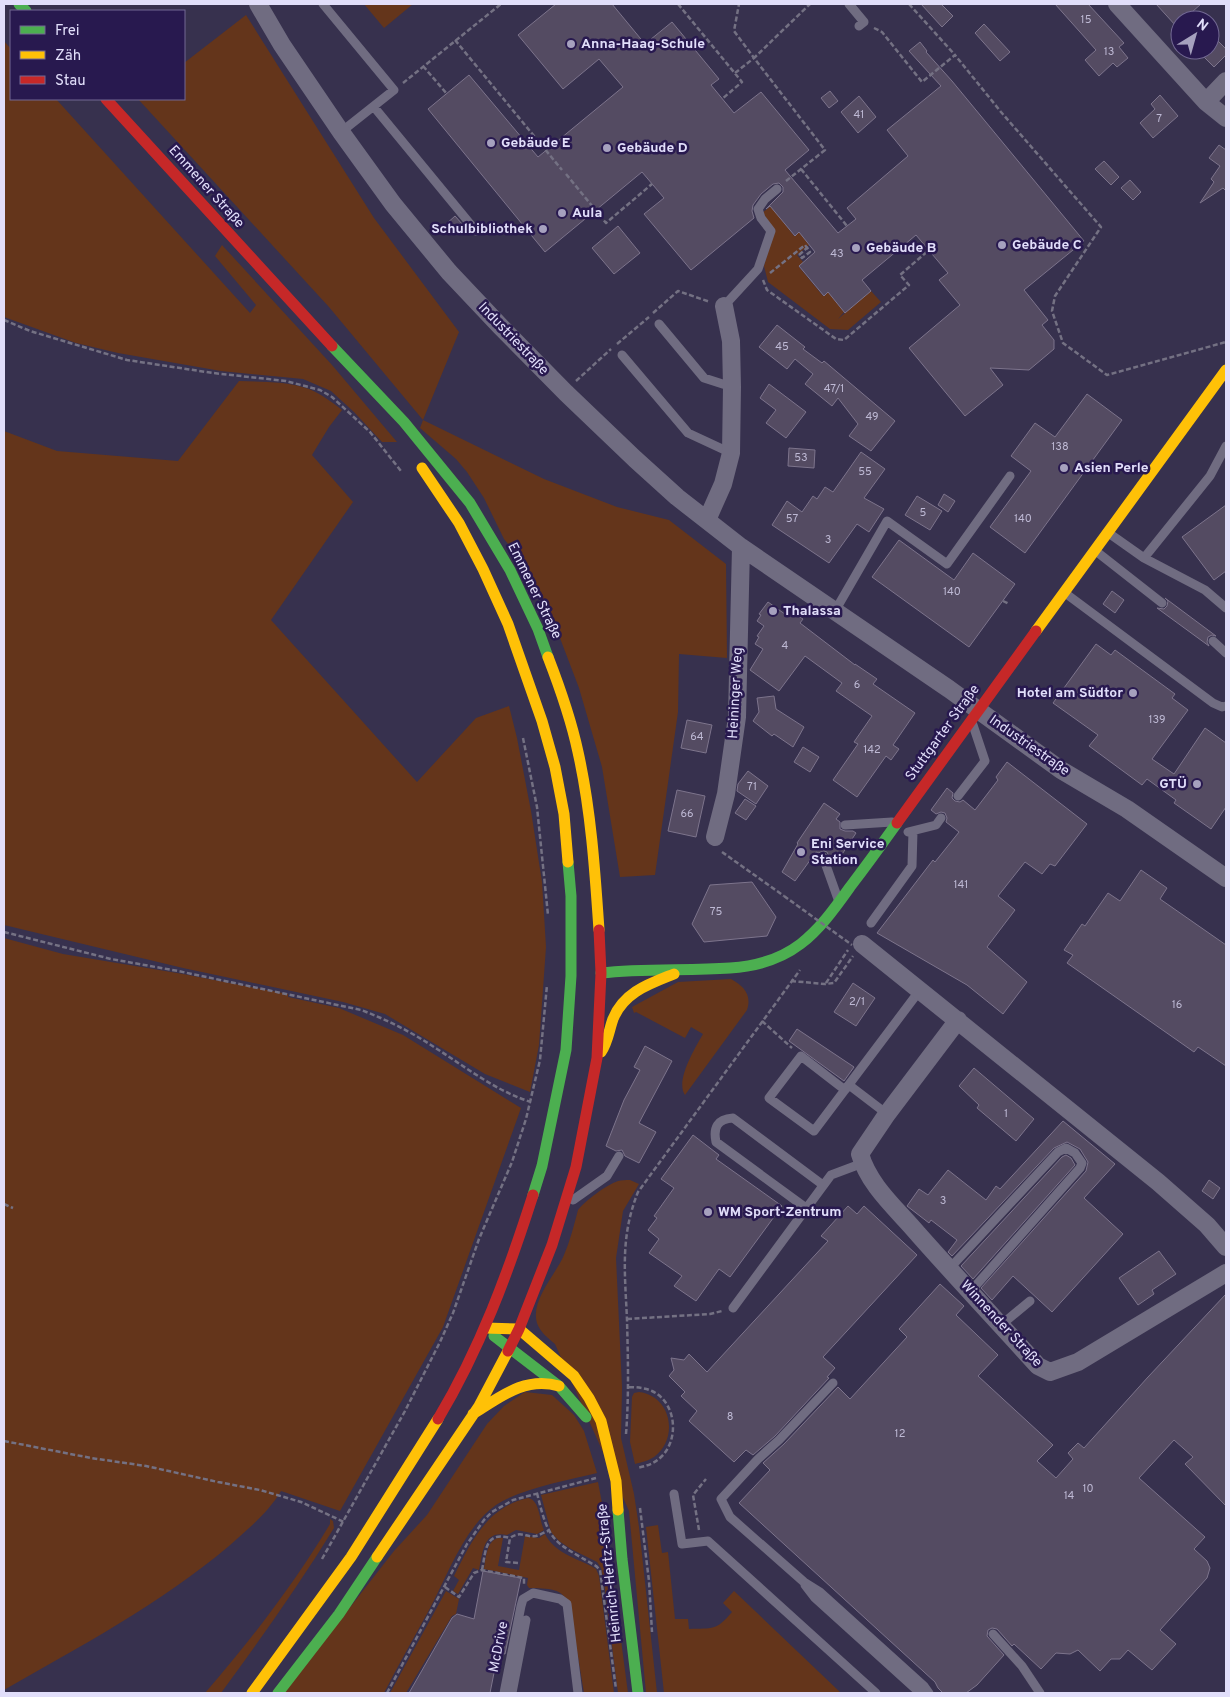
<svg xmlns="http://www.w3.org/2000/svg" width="1230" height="1697" viewBox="0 0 1230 1697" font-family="Overpass,sans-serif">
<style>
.green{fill:#64351b}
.building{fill:#544b62;stroke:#7d748c}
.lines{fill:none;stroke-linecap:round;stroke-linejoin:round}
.path{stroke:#747183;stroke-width:2.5;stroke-dasharray:5 2.5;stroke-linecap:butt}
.lane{stroke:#706c81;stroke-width:9}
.street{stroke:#706c81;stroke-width:18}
.fast{stroke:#4caf50;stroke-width:11}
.slow{stroke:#ffc107;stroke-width:11}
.jam{stroke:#c62828;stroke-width:11}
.path-bridge{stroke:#747183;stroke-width:2.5;stroke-dasharray:5 2.5;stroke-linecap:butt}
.poi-dot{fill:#a6a1be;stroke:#28194f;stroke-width:2}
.labels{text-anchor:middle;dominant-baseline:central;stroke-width:5;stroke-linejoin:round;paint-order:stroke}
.number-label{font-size:11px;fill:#beb9d4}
.poi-label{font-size:14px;font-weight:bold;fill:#e1defa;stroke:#28194f;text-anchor:start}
.street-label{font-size:14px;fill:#e1defa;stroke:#28194f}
</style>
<rect width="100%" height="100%" fill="#37314e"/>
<!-- green -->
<path class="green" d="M364,4H413L384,28Z
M246,15L374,218L459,332L423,420L544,479L617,507L669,520L726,564L727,658L679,654L678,712L655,875L620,877L602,767L579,688L555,625L526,566L504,539L484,498L467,472L456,459L420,428L423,420L329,307L138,99H184V63Z
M4,41L11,49V99H56L250,313L256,305L215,256L222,245L332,365L397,442H382L354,412L331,391L303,379L221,371L118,353L76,343L4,317Z
M771,206L794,236L799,232L809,245L797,255L803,262L799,267L823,296L828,292L844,312L838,319L871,291L881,302L848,330L830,329L768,282L764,266L774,230L762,213Z
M239,381C262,382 287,381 309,389C321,394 332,402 342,410L329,427L312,455L353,502L271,620L417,782L476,718L509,706L517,738L531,811L542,882L546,947L539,1045L530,1092L485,1074L385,1014L343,1002L183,968L4,925V431L57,451L178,461Z
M4,938L63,954L183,974L288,994V997L339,1008L403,1035L521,1108L443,1327L340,1511L281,1491C268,1513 248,1529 229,1546C160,1604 81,1646 4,1690Z
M731,979C744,986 752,995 747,1010L685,1095C675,1081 695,1048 703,1034L691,1027L685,1038L636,1012L634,1013L632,1007L678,982Z
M630,1180L639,1184L623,1211L616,1258L622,1387L621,1438L634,1494L639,1527L657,1693H646L629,1511L555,1344C548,1338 540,1332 537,1323C530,1301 556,1274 564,1255C570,1241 574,1225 578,1210C585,1201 606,1185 618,1181C621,1180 626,1180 630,1180Z
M525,1392L552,1395L574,1415L584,1431L597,1473C566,1481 522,1488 496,1505C464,1527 447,1577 429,1610C414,1638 398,1665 384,1693H283L394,1551L427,1515L487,1424L504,1406Z
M639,1392C672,1396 679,1439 654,1457C648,1461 642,1462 635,1464L630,1442L632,1397L634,1393Z
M598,1482L605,1519L628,1693H618L604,1582L601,1568L597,1562L571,1549L559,1541L551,1532L541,1495Z
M528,1498C540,1500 539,1520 544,1530L537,1534L516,1530L507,1535C483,1530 483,1552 479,1570L473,1568L458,1594L453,1591L459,1580L454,1576C471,1542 487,1507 528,1498Z
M330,1519L333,1521L334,1528C299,1585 260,1640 221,1693H205C251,1640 294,1584 330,1524Z
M658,1525L662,1553L668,1552L675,1619H688L689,1629C713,1628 716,1631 732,1612L723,1603L734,1591L841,1693H664L646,1527Z
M545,1534C554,1552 575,1558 591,1566L596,1569L599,1576L614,1693H584L570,1608C564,1586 547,1589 529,1588L527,1585L528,1578L484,1569C486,1557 487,1536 503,1538L498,1566L519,1570L525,1536L539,1538Z
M446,1591L459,1599L456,1614L452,1616L406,1693H390Z"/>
<!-- building -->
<path class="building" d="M556,4H612L645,44L672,22L719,79L711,85L734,113L761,92L809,150L785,170L838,233L856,219L847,208L908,156L887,130L941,86L909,51L920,42L927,51L926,52L952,81L1084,241L1024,290L1048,320L1042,325L1054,340V349L1029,370L990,368L1003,385L965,416L909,348L960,305L939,280L948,273L916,235L862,280L871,291L845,313L828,292L824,296L799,266L815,252L799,232L795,236L770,206L766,209L783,192V187L779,183L773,184L761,194L753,205L752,211L754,218L691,270L644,214L664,198L642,172L545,252L428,109L469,75L538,157L623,87L599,59L563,89L518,35Z
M921,4H941L953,16L942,27Z
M1055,4H1088L1124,43L1119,47L1128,58L1117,67L1113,63L1099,76L1085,60L1096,50Z
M1156,4H1201L1183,20H1180V23L1176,26Z
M984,24L1010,52L1000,61L975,33Z
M1210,33L1226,49V55L1214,67L1197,50H1210Z
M830,91L838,101L829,108L821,98Z
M1160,95L1178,116L1153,138L1140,123L1155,109L1151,104Z
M859,96L876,117L858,133L841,112Z
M1219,145L1226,150V191L1223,188L1200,203L1214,182L1211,179L1220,166L1209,158Z
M1104,161L1119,177L1111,185L1095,169Z
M1130,180L1141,192L1133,200L1121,188Z
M455,216L463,225L453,234L445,225Z
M618,226L640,253L614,274L592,248Z
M777,325L805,347L803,349L822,363L824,361L895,421L871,451L849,436L858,424L838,398L832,406L805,384L813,374L795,359L787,369L759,347Z
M769,384L806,412L786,438L766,423L776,410L760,398Z
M1087,394L1122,420L1025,553L990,527L1031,471L1011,456L1035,423L1055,437Z
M789,448L815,450L814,468L788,466Z
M861,452L885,469L864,498L884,509L869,532L857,524L829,563L772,525L787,501L802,512L813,496L817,499L825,487L833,492Z
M944,494L955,501L948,512L938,505Z
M917,496L942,511L930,530L905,515Z
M1226,505V571L1214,580L1182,537Z
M899,540L954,580L973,553L1015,584L969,647L872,577Z
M1112,591L1124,600L1115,613L1103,604Z
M1165,598L1216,636L1212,635L1208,637L1207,642L1209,646L1157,608L1164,609L1167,606L1168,601Z
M768,602L789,617L792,612L803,619L800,623L855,665V664L877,679L873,684L915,713L893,745L899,749L891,760L886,756L857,797L833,780L858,744L854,742L872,716L836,691L842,683L805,656L779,691L750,670L763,649L755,644L759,637L757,636L764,626L757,621L761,615L759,614Z
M1096,644L1111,655L1115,650L1175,694L1172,698L1188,710L1152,759L1174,774L1205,728L1226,743V807L1211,829L1174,803L1176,800L1147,779L1142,785L1089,746L1098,735L1053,703Z
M774,696L776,709L804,727L793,747L774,734L772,736L753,721L759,712L757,698Z
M687,720L712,725L706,753L681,748Z
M803,747L819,757L810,772L794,762Z
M1007,762L1087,824L1055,866L1050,864L1042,874L1025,862L998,896L1015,910L987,947L1027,982L1003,1014L967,985L877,933L933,860L935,862L959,832L946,822L947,818L945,813L941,812L936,814L931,810L947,788L953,793L952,798L955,801L960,802L963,800L975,810L998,780L996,777Z
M748,771L768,786L756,804L737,791L738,784Z
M677,790L705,796L696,837L668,831Z
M745,799L756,806L746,820L735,813Z
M824,803L840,814L836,819L840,822V829L845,831H853L856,833L835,865L832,863L827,852L824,851L818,853L816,852L795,881L782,872L798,844L797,843Z
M1141,870L1167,888L1160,899L1226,945V1066L1198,1047L1194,1052L1067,963L1073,955L1064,950L1082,924L1085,926L1108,893L1120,901Z
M752,882L776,917L767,936L704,942L692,924L710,885Z
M853,983L875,998L856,1026L834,1012Z
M797,1029L854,1067L844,1081L789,1041Z
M645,1046L672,1061L639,1123L656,1132L639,1163L625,1156L622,1150L616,1151L606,1146L624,1100L640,1070L634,1067Z
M974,1068L1034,1119L1016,1141L977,1108L979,1105L959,1086Z
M1063,1121L1115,1164L1084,1198L1123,1234L1052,1312L1013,1276L992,1300L981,1288L1086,1171L1088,1162L1080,1149L1067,1142L1054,1148L952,1256L948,1252L957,1240L931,1220L929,1223L907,1206L919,1189L928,1195L948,1170L986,1200L996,1186L1000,1189Z
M693,1135L719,1155L716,1159L782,1206L730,1277L719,1269L696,1301L674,1286L682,1276L649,1253L659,1239L648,1230L657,1218L654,1216L674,1188L661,1179Z
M1066,1155L1071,1158L1075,1165L973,1279L961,1266L1062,1157Z
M1209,1180L1220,1188L1213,1199L1202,1191Z
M848,1206L857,1214L864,1206L917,1255L823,1357L835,1368L827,1377L829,1378L775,1436L753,1455L746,1450L734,1462L689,1421L697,1411L681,1396L685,1392L669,1376L674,1370L671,1358L684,1360L689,1354L707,1372L828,1241L821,1236Z
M1159,1251L1176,1274L1152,1290L1154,1294L1138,1305L1119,1278Z
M940,1284L964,1306L956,1315L998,1355L978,1376L1053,1445L1037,1461L1056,1478L1073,1459L1068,1453L1078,1443L1084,1448L1148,1377L1226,1294V1506L1185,1464L1193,1457L1174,1440L1139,1478L1205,1537L1194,1549L1207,1561L1210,1568L1207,1578L1160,1630L1176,1644L1152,1670L1128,1650L1120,1659H1111L1100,1671L1078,1650L1070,1654L1056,1653L1041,1669L1014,1644L1012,1646L997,1629L992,1628L988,1630L987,1636L1004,1655L977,1685L966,1693H943L938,1688L935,1682L739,1503L770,1470L763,1463L784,1444L838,1387L850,1399L907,1337L899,1329Z
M483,1571L521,1578L505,1654L498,1653L490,1693H409L452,1618L457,1614L474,1619Z"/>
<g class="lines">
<!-- path -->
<path class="path" d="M678,4L742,82L722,99
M909,4L955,55
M874,28L882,32L922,82L955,55L1001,112L1101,227L1055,296L1052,311L1063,343L1107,375L1226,342
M455,40L562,170
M423,66L447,94
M735,73L754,58L734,31L739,4
M403,83L501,4
M801,169L847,226
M566,174L606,223L652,184
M786,181L825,150L754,58L810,4
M770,273L805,245L810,252L802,258L799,255
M763,280L767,290L836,339L844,340L909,285L900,275L929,250
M653,313L678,291L710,302
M4,320L30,331L127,360L213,373L286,381L320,390L332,397L370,432L401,471
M617,344L649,317
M576,381L611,349
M1003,601L1009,604
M523,738L537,807L548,915
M722,852L784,896
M4,932L111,959L178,971L361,1010C388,1020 413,1033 437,1049C467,1068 496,1091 531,1102
M791,981L825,984L834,983L853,956
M826,983L848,950
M762,1021L792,1048
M4,1204L13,1208
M627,1319L710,1314L722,1311
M629,1387C637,1387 645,1388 652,1391C676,1402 680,1439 661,1457C654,1464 646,1466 637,1468
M626,1434C629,1396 628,1358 627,1320C625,1273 620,1237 638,1192L800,970
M4,1441L91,1458L146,1466L218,1482L260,1490L301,1502L344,1522
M537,1493C549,1543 553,1541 596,1566L600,1570L616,1689
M640,1508L649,1581L652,1632
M699,1530L693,1495L706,1479
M322,1559L405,1411L440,1342L453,1313L479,1239L512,1162L526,1119L540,1060L547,985
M518,1563L506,1562L510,1538C521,1530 526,1538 536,1536C540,1535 544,1532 548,1531
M482,1570C486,1550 485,1531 510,1538
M445,1587L459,1597L474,1573L482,1570L524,1578V1584
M387,1693L467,1544L484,1520L492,1512L513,1500L596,1478"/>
<!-- lane -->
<path class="lane" d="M323,4L394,90L341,132
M849,4L864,22L859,26
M374,107L476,231
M724,306L758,269L771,231L761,218L758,209L765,199L777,189
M659,324L704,378L732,387
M622,355L688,433L731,453
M1110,534L1144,558L1205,590L1226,608
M1097,552L1162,603
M1144,558L1210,476L1226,446
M1065,593L1213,703L1222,707L1226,706
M835,611L887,521L947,564L1010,476
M1213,641L1226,653
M958,796L985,761L973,725
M845,825L892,822
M908,832L936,825L941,818
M823,857L838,899
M871,923L912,866L913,831
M849,1085L887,1114
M845,1090L801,1056L769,1098L814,1131L920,990
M573,1200L607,1176L619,1156
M806,1208L716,1142C713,1128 717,1119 733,1118L823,1185
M949,1269L1058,1152L1066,1148L1075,1153L1082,1163L1080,1168L970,1292
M733,1308L831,1175L863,1163
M1001,1325L1030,1301
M833,1383L779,1440L758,1459L721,1499L730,1517L804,1582L820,1592L924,1686L929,1693
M674,1494L682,1544L708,1541L876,1693
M805,1585L815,1598L920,1693
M993,1634L1022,1666L1040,1693
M504,1693L521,1606L523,1599L533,1593L560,1599L567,1604L578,1693
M512,1693L526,1620"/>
<!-- street -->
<path class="street" d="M258,4L282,45L341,132L393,204L449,272L500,326L566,393L635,459L677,497L741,547L949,689L1061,770L1127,809L1226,878
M1117,4L1206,102L1226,118
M1206,102L1226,81
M707,520L723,484L731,453L732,387L731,341L724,306
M715,837L726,794L737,717L741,547
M862,944L1158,1182L1207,1225L1226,1247
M958,1020L887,1114L860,1154C869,1186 897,1209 918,1234C957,1278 998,1322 1038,1366L1050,1372L1078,1362L1226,1273"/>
<!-- fast -->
<path class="fast" d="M19,4L26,11
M332,346L404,422L470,503L510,570L538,629L548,657
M601,973C644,968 687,971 730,968C792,964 816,935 850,887C866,866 882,844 897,823
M533,1195L542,1166L566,1050L571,976V896L568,862
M494,1336L559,1386L586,1417
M618,1510L622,1559L638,1693
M278,1693L339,1614L377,1557"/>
<!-- slow -->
<path class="slow" d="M422,468L459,523L483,569L508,624L542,721L555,767L564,814L568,862
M1036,631L1226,370
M548,657C560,688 571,719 578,752C591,810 595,871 599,930
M601,1052C608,1042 609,1030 613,1019C624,992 649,984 674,974
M485,1328L519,1329L574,1376L589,1398L601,1421L616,1481L618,1510
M473,1414C500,1397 525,1376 559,1386
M377,1557L479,1406L508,1351
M252,1693L351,1557L438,1419"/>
<!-- jam -->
<path class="jam" d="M106,99L332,346
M897,823L1036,631
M508,1351L519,1329L552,1245L576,1167L597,1058L601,973L599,930
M438,1419C480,1349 508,1273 533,1195"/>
<!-- path-bridge -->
<path class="path-bridge" d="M799,255L808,247
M784,896L852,945"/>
</g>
<!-- markers -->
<g class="poi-dot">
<circle cx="571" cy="44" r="5"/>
<circle cx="491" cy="143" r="5"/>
<circle cx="607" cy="148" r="5"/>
<circle cx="562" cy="213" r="5"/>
<circle cx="543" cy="229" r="5"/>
<circle cx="1002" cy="245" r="5"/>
<circle cx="856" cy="248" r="5"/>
<circle cx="1064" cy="468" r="5"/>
<circle cx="773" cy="611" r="5"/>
<circle cx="1133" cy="693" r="5"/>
<circle cx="1197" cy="784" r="5"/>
<circle cx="801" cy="852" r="5"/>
<circle cx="708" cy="1212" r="5"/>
</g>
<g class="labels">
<!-- number labels -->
<g class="number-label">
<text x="1086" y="20">15</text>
<text x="1109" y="52">13</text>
<text x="859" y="115">41</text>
<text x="1159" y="119">7</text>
<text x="837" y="254">43</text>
<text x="782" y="347">45</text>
<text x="834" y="389">47/1</text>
<text x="872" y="417">49</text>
<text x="1060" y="447">138</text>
<text x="801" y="458">53</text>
<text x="865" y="472">55</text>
<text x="923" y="513">5</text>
<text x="792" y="519">57</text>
<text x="1023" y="519">140</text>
<text x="828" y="540">3</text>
<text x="952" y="592">140</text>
<text x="785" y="646">4</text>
<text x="857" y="685">6</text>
<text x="1157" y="720">139</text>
<text x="697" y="737">64</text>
<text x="872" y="750">142</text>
<text x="752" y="787">71</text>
<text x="687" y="814">66</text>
<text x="961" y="885">141</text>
<text x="716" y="912">75</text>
<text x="857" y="1002">2/1</text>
<text x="1177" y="1005">16</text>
<text x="1006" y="1114">1</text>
<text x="943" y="1201">3</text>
<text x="730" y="1417">8</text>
<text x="900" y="1434">12</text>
<text x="1088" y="1489">10</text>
<text x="1069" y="1496">14</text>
</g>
<!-- poi labels -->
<g class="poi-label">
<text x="581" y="44">Anna-Haag-Schule</text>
<text x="501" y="143">Gebäude E</text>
<text x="617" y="148">Gebäude D</text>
<text x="572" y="213">Aula</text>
<text x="533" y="229" text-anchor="end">Schulbibliothek</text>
<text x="1012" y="245">Gebäude C</text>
<text x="866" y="248">Gebäude B</text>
<text x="1074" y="468">Asien Perle</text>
<text x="783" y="611">Thalassa</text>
<text x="1123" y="693" text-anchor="end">Hotel am Südtor</text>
<text x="1187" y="784" text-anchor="end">GTÜ</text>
<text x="811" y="844">Eni Service<tspan x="811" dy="16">Station</tspan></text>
<text x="718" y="1212">WM Sport-Zentrum</text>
</g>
<!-- street labels -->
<g class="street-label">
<text transform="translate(206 187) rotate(48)">Emmener Straße</text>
<text transform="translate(513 339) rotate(46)">Industriestraße</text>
<text transform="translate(534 591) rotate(64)">Emmener Straße</text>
<text transform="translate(736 693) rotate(-87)">Heininger Weg</text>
<text transform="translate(943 733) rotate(-54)">Stuttgarter Straße</text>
<text transform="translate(1029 746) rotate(35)">Industriestraße</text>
<text transform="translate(1001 1324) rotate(47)">Winnender Straße</text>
<text transform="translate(610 1573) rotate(-96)">Heinrich-Hertz-Straße</text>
<text transform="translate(499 1647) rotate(-79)">McDrive</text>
</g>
</g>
<!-- border -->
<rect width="1230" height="1697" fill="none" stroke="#e1defa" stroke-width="10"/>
<!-- legend -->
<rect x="10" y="10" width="175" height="90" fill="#28194f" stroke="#726893"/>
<rect x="20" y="26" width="25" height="8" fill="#4caf50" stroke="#726893"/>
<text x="55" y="35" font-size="15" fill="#e1defa">Frei</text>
<rect x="20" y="51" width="25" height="8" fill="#ffc107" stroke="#726893"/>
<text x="55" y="60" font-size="15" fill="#e1defa">Zäh</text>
<rect x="20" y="76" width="25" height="8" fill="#c62828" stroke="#726893"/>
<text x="55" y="85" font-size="15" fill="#e1defa">Stau</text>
<!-- north arrow -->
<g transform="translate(1195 35) rotate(37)"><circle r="24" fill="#28194f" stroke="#726893"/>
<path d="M0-4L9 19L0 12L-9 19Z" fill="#a6a1be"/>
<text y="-8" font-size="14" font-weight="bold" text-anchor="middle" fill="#e1defa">N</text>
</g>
</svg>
